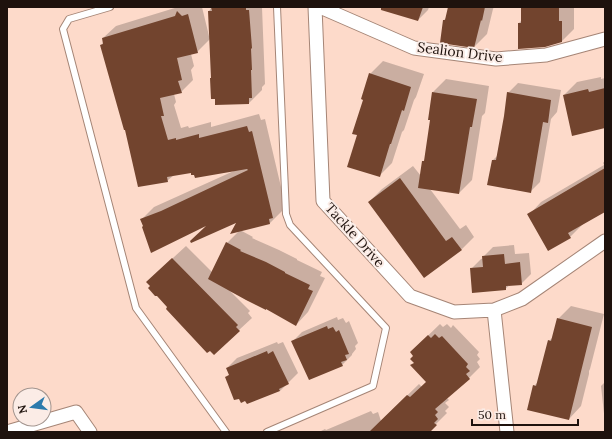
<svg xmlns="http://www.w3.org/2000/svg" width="612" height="439" viewBox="0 0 612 439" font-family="Lora,serif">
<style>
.shadow{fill:#0003}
.building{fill:#72442e}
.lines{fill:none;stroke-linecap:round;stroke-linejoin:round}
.lane-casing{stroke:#a58576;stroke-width:8}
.street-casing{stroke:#a58576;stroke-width:15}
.lane{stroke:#fff;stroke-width:6}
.street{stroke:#fff;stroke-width:13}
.labels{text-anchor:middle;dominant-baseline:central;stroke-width:4;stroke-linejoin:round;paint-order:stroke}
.street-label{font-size:14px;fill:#1e120d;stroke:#fbece6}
</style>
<rect width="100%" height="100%" fill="#fddaca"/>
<!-- shadow -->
<path class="shadow" d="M178,7H202L209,36H210L209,11L212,7H262L265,84L262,87V90L249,103L210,39L197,52L191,54L194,66L191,70L193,80L181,92L174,94L176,102L174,105L181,128L188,126L189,128L211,122V127L259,114L261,120L265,119L285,204L282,207V211L270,223L240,230L253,237L252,238L279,250L297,259V260L322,272L320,276L325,278L308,312L296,325L266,308L230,291L250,311L248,313L252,318L239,330L161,269L186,246L212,272L227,243L239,231L238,221L209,224L144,226L141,220L154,207L236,170L192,172L174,175L167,181L126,128L101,45L104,42L103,38L116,26Z
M384,7H429L428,10L418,20Z
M449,7H494L493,9L487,34L474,47L444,20L446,18Z
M522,7H574V29L561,42L519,23L522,20Z
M383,61L424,74L416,97L414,100L404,130L402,132L392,163L379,176L358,135L364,99L370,74Z
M601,77V79L605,78V127L564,95L577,82Z
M446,79L489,86L485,113L482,116L472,180L459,193L430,189L460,229L466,225L474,237L462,249L369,202L382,189L413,166L421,176L423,162L425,159L431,119L433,92Z
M518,83L561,90L557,112L551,119L540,182L530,192L493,160L499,154L508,93Z
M605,160V211L583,224L570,237L529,215L541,202L604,165L603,163Z
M514,245L515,254L529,253L531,274L521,284L510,285L505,289L471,269L481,259L484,258L483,257L493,247Z
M571,306L604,314L590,369L589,371V374L581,406L569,419L534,386L539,381L549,341L554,336L558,319Z
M337,317L338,320L343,318L346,323L349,321L358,343L355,346L356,349L352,354V355L342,365L292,342L302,332Z
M440,324L443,327L447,324L451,328L453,325L479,352L477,355L480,359L477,362L480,367L469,378L447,398L449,400L445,403L449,407L445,411L447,413L430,430H428L426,432H319L325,429L326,430L371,411L373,414L378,412L381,421L419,384L422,387L427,381L415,363V356L411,352Z
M277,342L278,344L283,342L298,373L280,391L226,378L230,374L227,368L237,358Z
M605,382V423L601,386Z"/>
<!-- building -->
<path class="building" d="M211,7H246V10H249L252,48L251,49L252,70H251L252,98H249V104L215,105V99H211L210,78H211L208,11H212Z
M381,7H423L418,21L381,10Z
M448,7H485L482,21L481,20L474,48L440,43L443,20H445Z
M521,7H559V21H562V42L545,47L518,49V23H521Z
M177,11L182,16L188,14L198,53L177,58L182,80L178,81L182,93L160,98L164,116H161L168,140L176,138V140L199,134V138L247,126L249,132L252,131L273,218L269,219L270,224L230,234L236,223L191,243L190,241L206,226L151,253L142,227L143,226L140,219L161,211L248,170L247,169L195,178L194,175H191V173L167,177L168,182L138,187L125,130H124L100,45L103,44L102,38L175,16Z
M369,73L411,87L404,111L402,110L391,144H390L380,177L347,167L357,135L352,134L363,100L361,99Z
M605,88V128L572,136L563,95L588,89L589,92Z
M432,92L477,99L472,127H470L459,194L418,188L422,161H424L430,120H428Z
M507,92L551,100L548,123L543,122L531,193L487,185L492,160H496L504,116Z
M605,168V212L568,233L571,238L548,251L527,214Z
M400,178L446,241L452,237L462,250L424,278L368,202Z
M226,242L241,250L240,251L266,262L285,272V273L310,285L308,289L313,291L296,326L266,309V310L246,300L208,279Z
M504,254L505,264L520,262L522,285L506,286V290L472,293L470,268L483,267L482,256Z
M172,258L238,325L236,327L240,331L214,355L210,351L207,353L166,309L167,307L157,296H155L148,288L150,286L146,282Z
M557,318L592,327L569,420L527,410L533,385L536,386L548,340L551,341Z
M327,326L328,329L333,327L336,332L339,330L349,354L345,355L347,360L341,362L343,366L309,380L291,341Z
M435,334L439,338L442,336L468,364L466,367L470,371L466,374L470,379L435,409L438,412L435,415L438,419L434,423L437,425L431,431L369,432L407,395L410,397L426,382L410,365L414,363L410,359L413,356L410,352L428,335L431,338Z
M267,351L268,354L273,351L289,384L279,389L280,391L247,404L245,401L241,403L239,399L234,400L225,377L229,375L226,368Z"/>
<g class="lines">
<!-- lane casing -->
<g class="lane-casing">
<path id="lane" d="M110,7L69,19L63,29L136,308L226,432
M267,432L373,386L386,328L290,225L286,214L277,7"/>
</g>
<!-- street casing -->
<g class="street-casing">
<path id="street" d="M315,7L323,201L410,296L454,312L494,310L522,299L605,241
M320,7L414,48L496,59L546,55L605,39
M494,310L507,432
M7,432L76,412L90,432"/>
</g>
<!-- lane -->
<use href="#lane" class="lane"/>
<!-- street -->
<use href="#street" class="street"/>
</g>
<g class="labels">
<!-- street labels -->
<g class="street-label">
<text transform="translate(460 52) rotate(7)">Sealion Drive</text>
<text transform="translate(355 235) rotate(48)">Tackle Drive</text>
</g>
</g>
<!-- border -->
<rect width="612" height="439" fill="none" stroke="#1e120d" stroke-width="16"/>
<!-- north arrow -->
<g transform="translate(32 407) rotate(256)"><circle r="19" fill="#fbece6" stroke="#a3958f"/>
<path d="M0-3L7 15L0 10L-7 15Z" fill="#2c7aac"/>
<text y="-6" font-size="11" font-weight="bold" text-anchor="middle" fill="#1e120d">N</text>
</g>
<!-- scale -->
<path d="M472 419v6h106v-6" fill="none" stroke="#1e120d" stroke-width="2"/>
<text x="478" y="419" font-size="12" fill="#1e120d" stroke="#fbece6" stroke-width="3" paint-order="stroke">50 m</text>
</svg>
